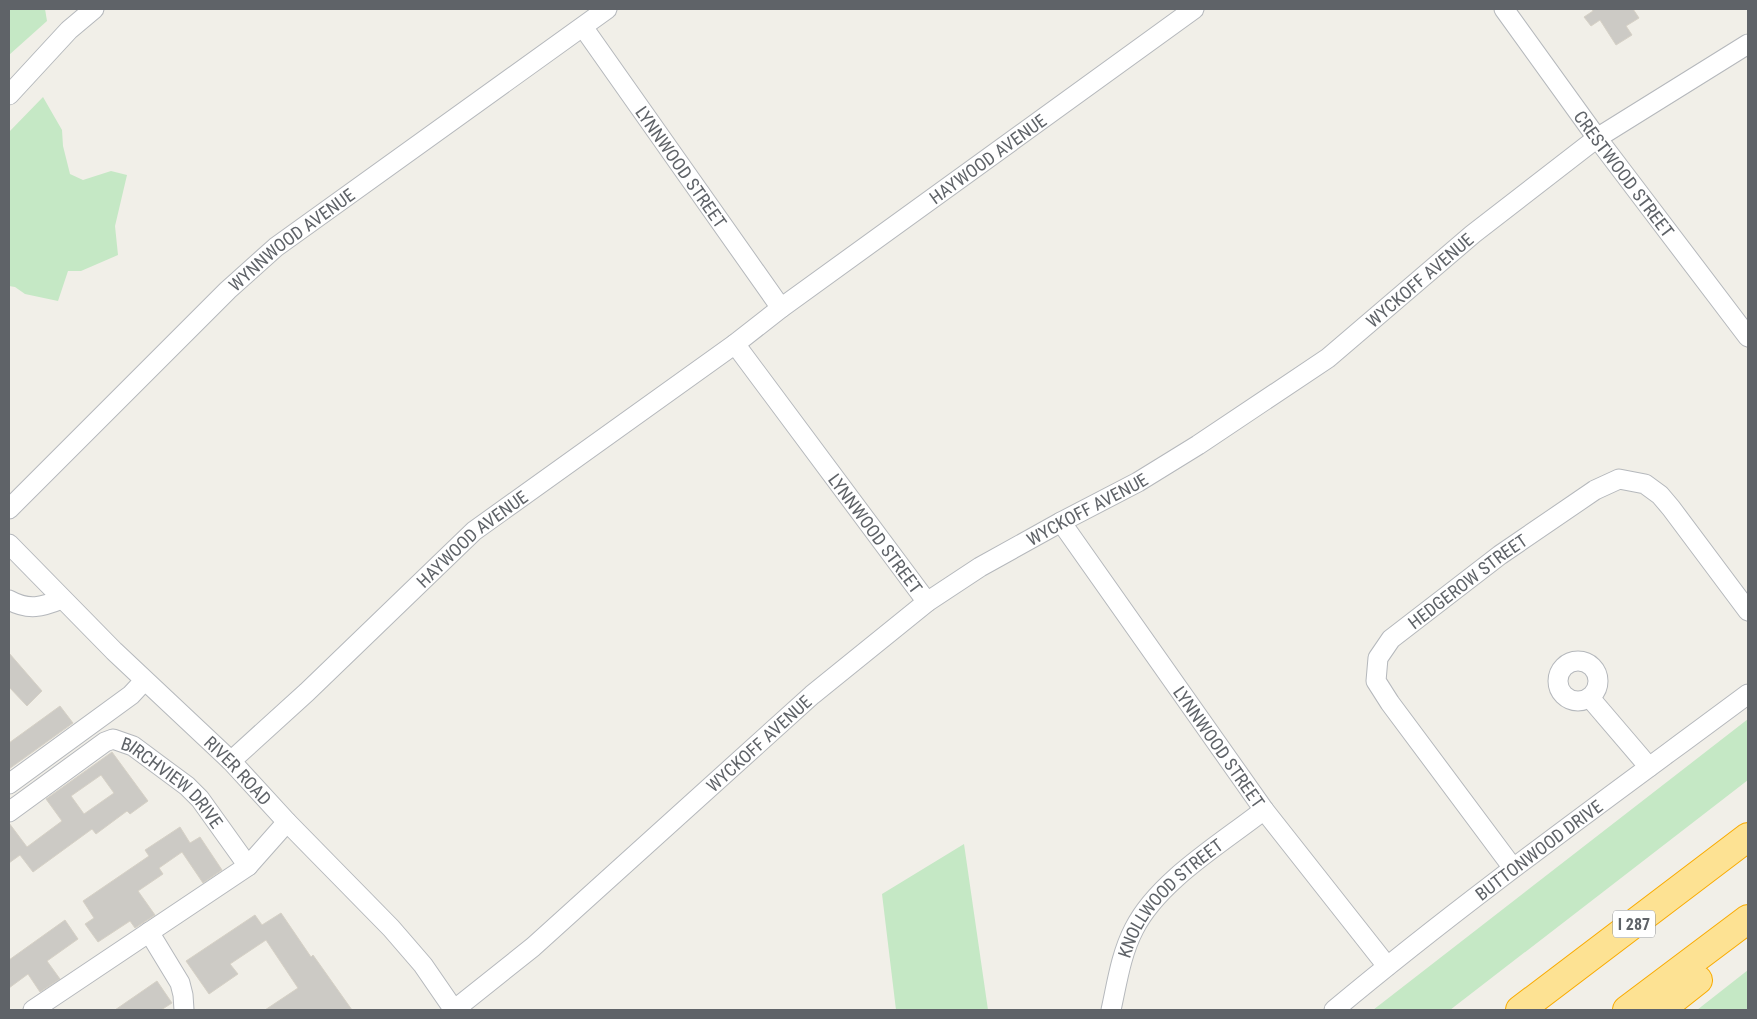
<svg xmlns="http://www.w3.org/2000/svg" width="1757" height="1019" viewBox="0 0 1757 1019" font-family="'Roboto Condensed',sans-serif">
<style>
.green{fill:#c5e8c5}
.building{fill:#cccac5;stroke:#d6d1c6;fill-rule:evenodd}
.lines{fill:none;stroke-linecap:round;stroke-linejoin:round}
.minor-casing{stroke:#b5b8bc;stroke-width:21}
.highway-casing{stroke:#f9ab00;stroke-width:30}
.minor{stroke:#fff;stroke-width:19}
.highway{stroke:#fde293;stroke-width:28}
.labels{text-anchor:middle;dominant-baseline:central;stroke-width:4.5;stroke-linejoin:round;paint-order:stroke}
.shield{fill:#fff;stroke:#8f9295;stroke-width:1}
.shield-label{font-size:16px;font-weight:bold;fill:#5f6368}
.street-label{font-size:18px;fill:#5f6368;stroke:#fff}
</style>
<rect width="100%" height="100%" fill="#f1efe8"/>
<!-- green -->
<path class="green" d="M9,9H45L47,21L9,55Z
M43,97L62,130L63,146L70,174L83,180L111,171L127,175L115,226L118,255L81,271H68L58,301L25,294L15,287L9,286V132Z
M1748,719V780L1450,1010H1373Z
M964,844L988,1010H896L882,894Z
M1748,970V1009L1697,1010Z"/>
<!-- building -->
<path class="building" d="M1592,9H1633L1639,18L1626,26L1632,35L1616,45L1600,20L1591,26L1584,17L1593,11Z
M9,653L42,691L27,706L9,687Z
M60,706L73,723L9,769V743Z
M112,752L148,801L130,814L127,811L96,834L92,829L33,872L20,855L9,863V823L27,847L62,821L46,799ZM101,775L114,793L84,814L71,796Z
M180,827L190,843L200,837L222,870L203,883L182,852L159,868L163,874L138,891L155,915L135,928L130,921L98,942L85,924L94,918L83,901L149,856L145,850Z
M281,913L311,957L313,955L352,1010H265L298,988L266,940L230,964L238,974L209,994L186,961L255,915L262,925Z
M65,920L78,939L47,961L60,979L40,992L28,974L9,988V960Z
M157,981L172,1003L161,1010H115Z"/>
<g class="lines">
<!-- minor casing -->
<g class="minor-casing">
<g id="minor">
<path id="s1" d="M1504,9L1597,138L1748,337"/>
<path id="s2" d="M583,27L781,308"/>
<path d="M9,95L69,30L94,9"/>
<path id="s3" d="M735,344L927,602"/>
<path id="s4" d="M9,509L228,290L276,247L607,9"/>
<path id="s5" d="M1061,522L1264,810L1387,966"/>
<path id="s6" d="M9,544L114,651L231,761L287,822L391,928L423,965L454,1010"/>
<path d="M9,600C29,611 42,607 62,599"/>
<circle cx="1578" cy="681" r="20"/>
<path d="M1590,698L1649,767"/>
<path id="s7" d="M231,761L307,692L474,531L735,344L781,308L1194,9"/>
<path d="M9,784L131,695L144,681"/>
<path id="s8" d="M9,812L105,742L113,739L133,746L187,786L200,799L248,866"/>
<path id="s9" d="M1513,868L1390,703L1376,681L1378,658L1391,639L1500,555L1595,490L1619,479L1645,484L1660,495L1671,508L1748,611"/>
<path d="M149,932L180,983L183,995L184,1010"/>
<path d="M33,1010L248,866L287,822"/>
<path id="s10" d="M454,1010L533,947L812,695L927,602L980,567L1061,522L1138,482L1198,445L1328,358L1473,234L1597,138L1748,44"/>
<path id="s11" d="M1111,1010C1117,983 1121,954 1134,929C1158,881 1222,843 1264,810"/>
<path id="s12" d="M1334,1010C1467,899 1608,798 1748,694"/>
</g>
</g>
<!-- highway casing -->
<g class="highway-casing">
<path id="highway" d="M1520,1010L1748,837
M1627,1010L1748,919
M1660,1010L1698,980"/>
</g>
<!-- minor -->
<use href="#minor" class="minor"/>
<!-- highway -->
<use href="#highway" class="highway"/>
</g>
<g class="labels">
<!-- shield labels -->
<rect class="shield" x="1613" y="910.5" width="42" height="27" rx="4"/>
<g class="shield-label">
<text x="1634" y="924">I 287</text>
</g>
<!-- street labels -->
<g class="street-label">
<text stroke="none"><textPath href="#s7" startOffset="969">HAYWOOD AVENUE</textPath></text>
<text stroke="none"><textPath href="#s2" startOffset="171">LYNNWOOD STREET</textPath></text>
<text stroke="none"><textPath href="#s1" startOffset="204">CRESTWOOD STREET</textPath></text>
<text stroke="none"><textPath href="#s4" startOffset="391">WYNNWOOD AVENUE</textPath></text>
<text stroke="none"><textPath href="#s10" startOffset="1215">WYCKOFF AVENUE</textPath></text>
<text stroke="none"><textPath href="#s10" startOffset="810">WYCKOFF AVENUE</textPath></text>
<text stroke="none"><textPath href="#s3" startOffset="236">LYNNWOOD STREET</textPath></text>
<text stroke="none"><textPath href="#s7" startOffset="328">HAYWOOD AVENUE</textPath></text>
<text stroke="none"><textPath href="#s9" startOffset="374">HEDGEROW STREET</textPath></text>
<text stroke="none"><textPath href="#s10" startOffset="405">WYCKOFF AVENUE</textPath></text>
<text stroke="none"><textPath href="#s5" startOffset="275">LYNNWOOD STREET</textPath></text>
<text stroke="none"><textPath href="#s6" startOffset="322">RIVER ROAD</textPath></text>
<text stroke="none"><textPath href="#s8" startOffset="202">BIRCHVIEW DRIVE</textPath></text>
<text stroke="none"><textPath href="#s12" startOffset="260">BUTTONWOOD DRIVE</textPath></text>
<text stroke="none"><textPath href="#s11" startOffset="131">KNOLLWOOD STREET</textPath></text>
</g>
</g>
<!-- border -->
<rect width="1757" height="1019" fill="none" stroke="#5f6368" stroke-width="20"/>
</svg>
